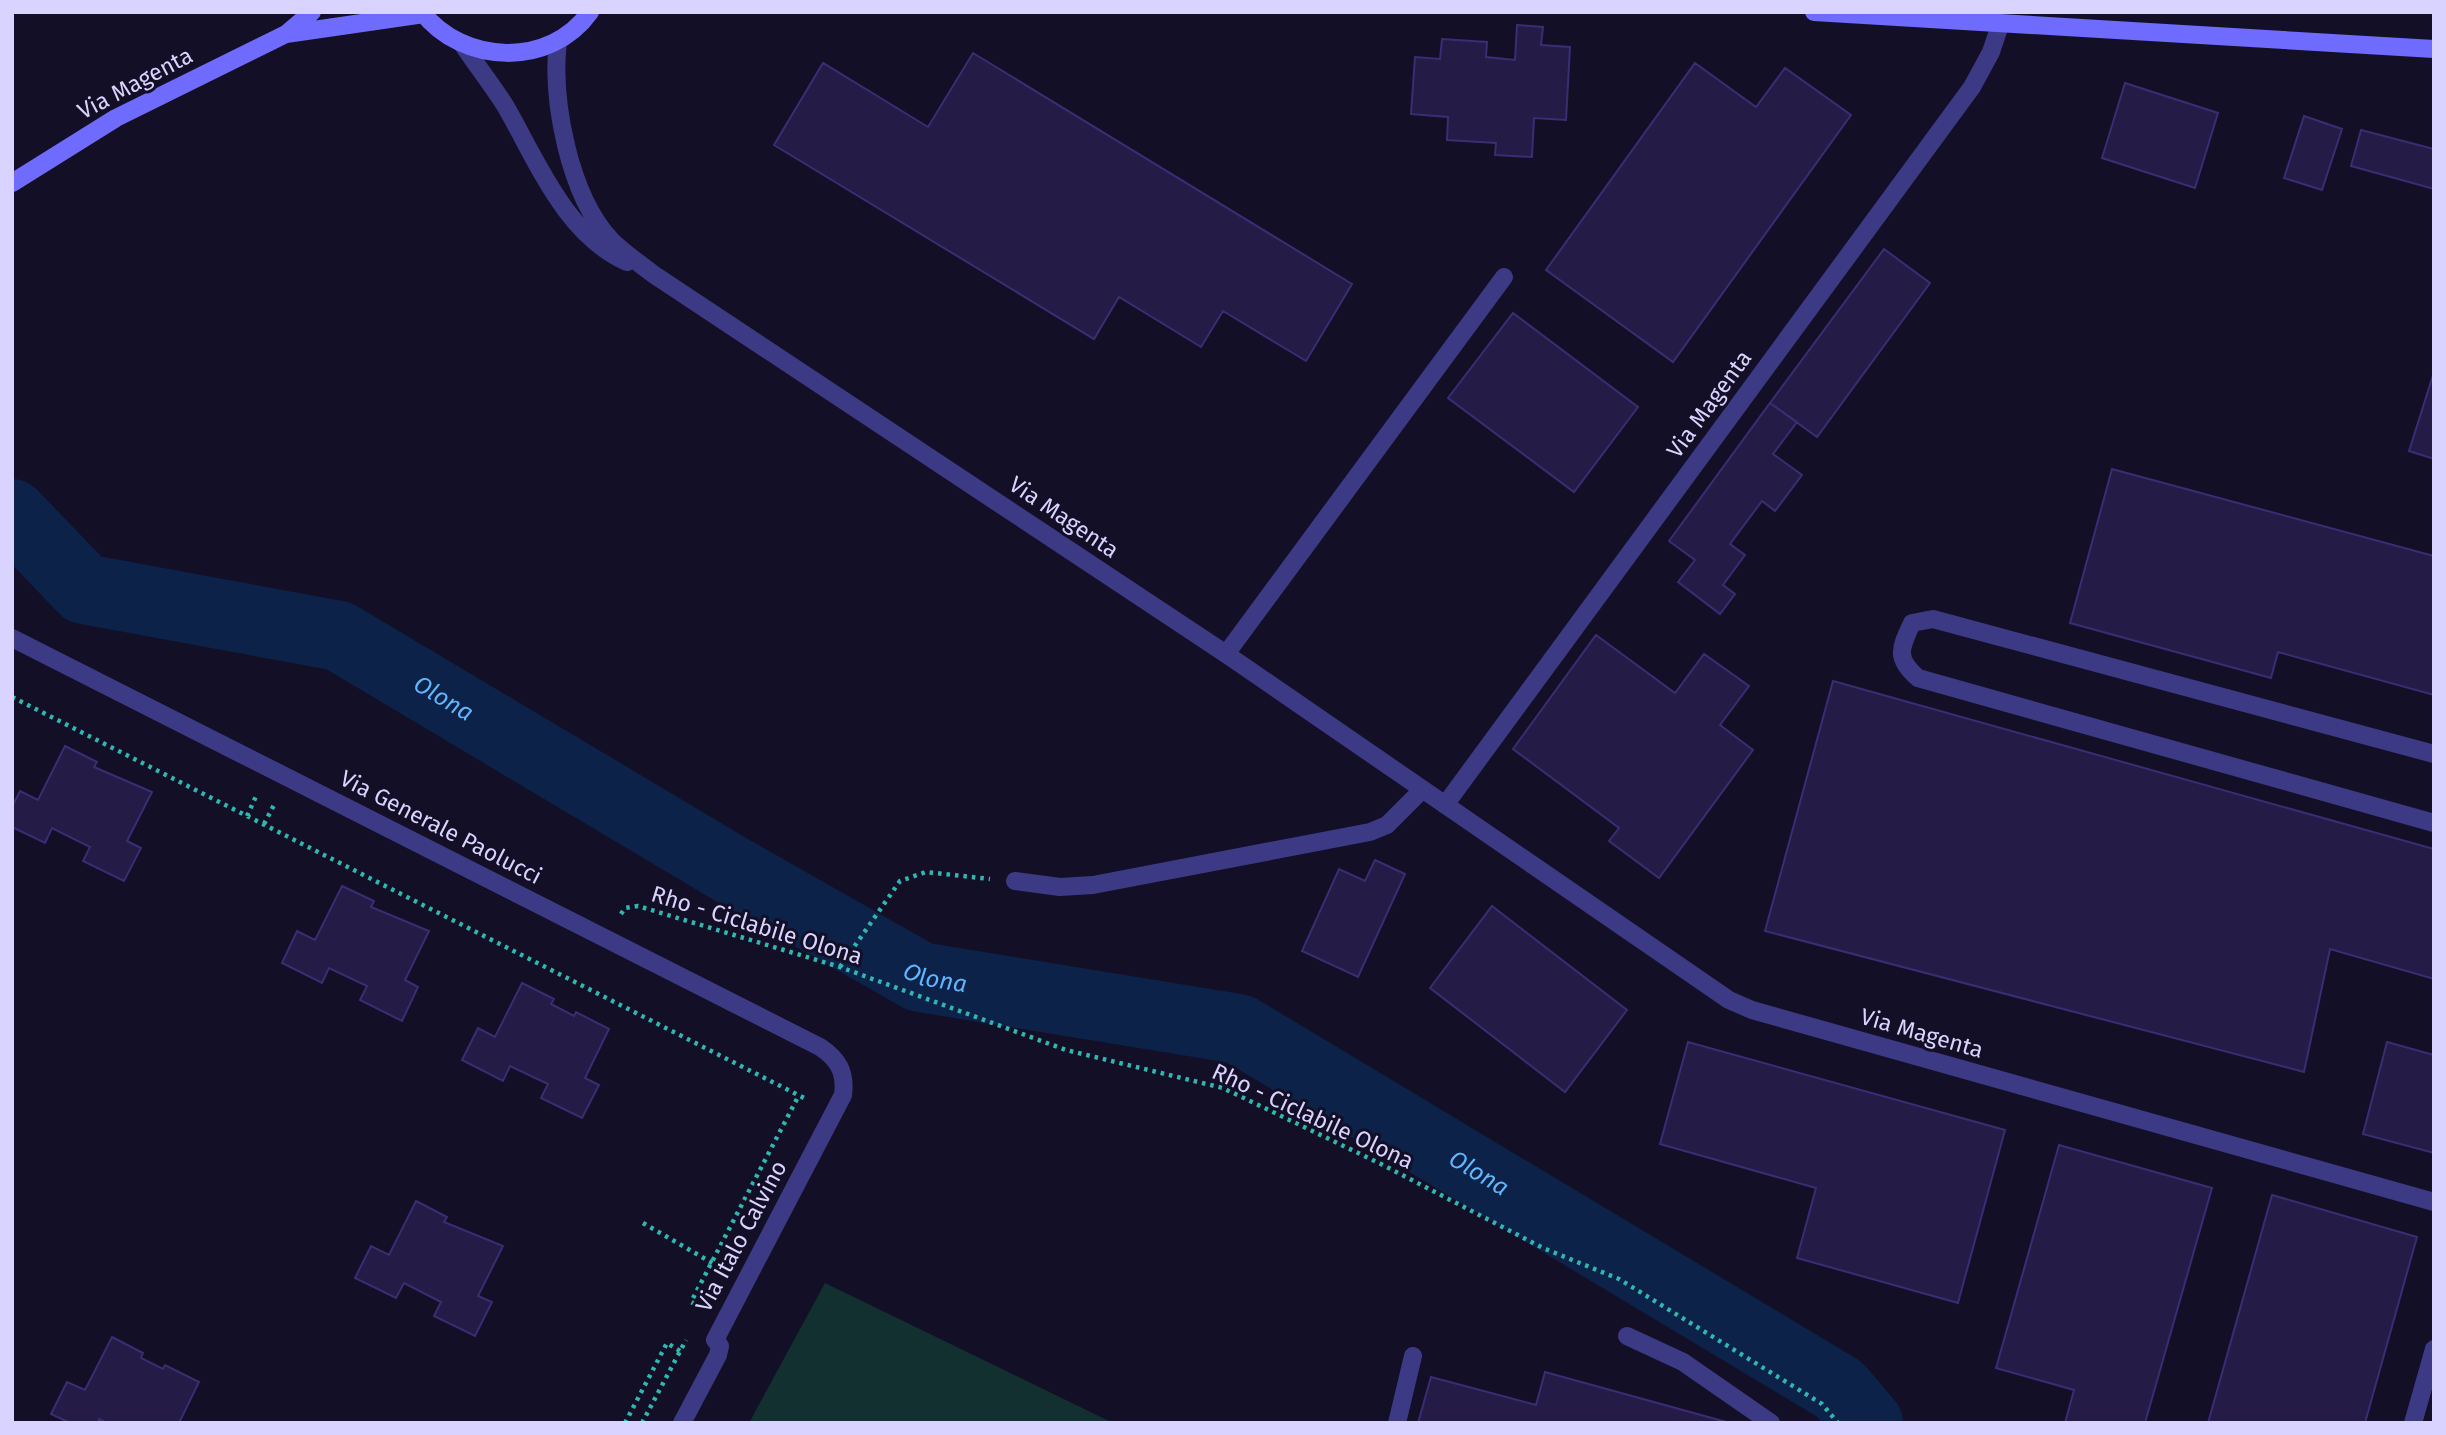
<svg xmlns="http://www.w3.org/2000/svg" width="2446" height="1435" viewBox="0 0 2446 1435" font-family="'Fira Sans',sans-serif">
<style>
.green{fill:#12302f}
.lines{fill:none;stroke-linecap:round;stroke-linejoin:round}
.river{stroke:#0c2248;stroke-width:70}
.building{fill:#241b47;stroke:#3b2d73;stroke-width:2}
.path{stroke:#2fb8b0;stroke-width:4.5;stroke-dasharray:3.5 5;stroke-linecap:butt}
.lane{stroke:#3d3a85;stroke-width:18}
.street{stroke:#3d3a85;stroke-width:18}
.secondary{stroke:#6f6bff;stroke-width:18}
.labels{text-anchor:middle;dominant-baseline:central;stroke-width:6;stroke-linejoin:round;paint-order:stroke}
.street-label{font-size:23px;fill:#d9d4ff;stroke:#130f26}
.water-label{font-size:24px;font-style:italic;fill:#62b6ff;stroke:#130f26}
</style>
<rect width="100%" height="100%" fill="#130f26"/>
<!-- green -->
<path class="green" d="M825,1283L1113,1423H749Z"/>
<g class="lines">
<!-- river -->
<path class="river" id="s1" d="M12,514L84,589L339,636L730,869L920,977L1239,1029L1839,1389L1868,1423"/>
</g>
<!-- building -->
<path class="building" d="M1517,25L1543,27L1541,45L1570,47L1566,120L1534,118L1532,157L1495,155L1496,143L1447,140L1448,117L1411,114L1415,57L1440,59L1442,39L1487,42L1486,57L1515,60Z
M973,53L1352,284L1306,361L1223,311L1201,347L1119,297L1094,339L774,145L823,63L928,127Z
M1695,63L1756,107L1785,68L1851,115L1673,362L1546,270Z
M2125,83L2218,113L2195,188L2102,158Z
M2304,116L2342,129L2322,190L2284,178Z
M2361,130L2434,149V189L2351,166Z
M1884,249L1930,283L1817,437L1770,403Z
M1513,313L1638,407L1574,492L1448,398Z
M2434,372V459L2409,451Z
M1770,403L1797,422L1773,454L1802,475L1775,511L1762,501L1730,544L1745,555L1723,585L1735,594L1720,614L1678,582L1695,560L1669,541Z
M2112,469L2434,556V695L2278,652L2271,678L2070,623Z
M1596,635L1675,693L1704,654L1749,686L1720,725L1753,750L1659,878L1609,841L1619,828L1513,749Z
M1833,681L2434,849V979L2330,949L2304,1072L1765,931Z
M65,746L97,762L94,767L152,792L127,841L141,848L124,881L83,861L90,847L52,828L45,843L12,827V807L20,791L38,800Z
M1375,860L1405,874L1358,977L1302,951L1339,869L1365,881Z
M342,886L374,901L371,907L429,931L405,980L418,987L402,1021L360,1000L367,986L329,968L322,983L282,963L297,931L315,940Z
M1492,906L1627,1010L1565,1092L1430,988Z
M522,983L554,999L551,1004L574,1016L576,1012L609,1029L585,1078L599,1085L582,1118L541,1098L548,1084L510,1066L503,1081L462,1060L478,1028L495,1037Z
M1688,1042L2005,1130L1958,1303L1797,1258L1816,1188L1660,1144Z
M2387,1042L2434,1055V1153L2363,1134Z
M2059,1145L2212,1188L2145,1423H2065L2074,1390L1996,1368Z
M2272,1195L2417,1237L2365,1423H2208Z
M416,1201L447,1217L444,1222L503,1246L478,1296L492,1302L475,1336L434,1316L441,1302L404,1283L396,1298L355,1278L371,1246L389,1255Z
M112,1337L143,1353L141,1358L163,1369L165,1365L199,1382L179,1423H107L99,1419L98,1423H70L51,1414L67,1382L85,1390Z
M1545,1372L1730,1423H1418L1431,1377L1536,1405Z"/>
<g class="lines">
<!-- path -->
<path class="path" d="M12,697L808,1100
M247,816L257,794
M264,824L275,803
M621,914L625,908L638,906L840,967L1066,1050L1223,1088L1381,1164L1543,1248L1619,1279L1822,1404L1838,1423
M840,967L900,881L926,872L990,879
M643,1223L721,1268
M702,1308L691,1302L799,1095
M625,1423L667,1343L680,1351
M642,1423L686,1340"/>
<!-- lane -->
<path class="lane" d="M1226,654L1504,277
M2434,754L1933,619L1912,623C1900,649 1895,658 1918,678L2434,823
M1015,881L1060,887L1093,885L1370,832L1387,825L1422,790
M1627,1336L1683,1362L1771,1423
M1397,1423L1413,1356"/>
<!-- street -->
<path class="street" d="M558,41C551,100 569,195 611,240C623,252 639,263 653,274L1226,654L1729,1000L1752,1010L2434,1202
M463,45C477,66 493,86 506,107C538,163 566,235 627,262
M12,638L820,1047C838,1059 846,1072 843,1095L715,1340L720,1346L718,1355L682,1423
M1445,805L1972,87L1991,52L2000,25
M2413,1423L2434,1349"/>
<!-- secondary -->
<path class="secondary" d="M422,12C463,65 550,68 590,12
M1814,12L2434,49
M286,34L424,14
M12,183L116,118L286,34L312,12"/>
</g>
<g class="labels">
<!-- street labels -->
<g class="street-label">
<text transform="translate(135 83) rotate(-28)">Via Magenta</text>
<text transform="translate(1709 404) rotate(-54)">Via Magenta</text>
<text transform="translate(1064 517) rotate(34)">Via Magenta</text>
<text transform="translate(441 827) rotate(27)">Via Generale Paolucci</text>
<text transform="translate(757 925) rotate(17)">Rho - Ciclabile Olona</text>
<text transform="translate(1922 1033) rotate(16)">Via Magenta</text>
<text transform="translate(1313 1116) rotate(25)">Rho - Ciclabile Olona</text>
<text transform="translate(741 1236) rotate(-62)">Via Italo Calvino</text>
</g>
<!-- water labels -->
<g class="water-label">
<text stroke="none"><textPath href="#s1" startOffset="485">Olona</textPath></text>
<text stroke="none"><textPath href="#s1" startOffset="1052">Olona</textPath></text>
<text stroke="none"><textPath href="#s1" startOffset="1640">Olona</textPath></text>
</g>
</g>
<!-- border -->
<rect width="2446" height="1435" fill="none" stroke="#d9d4ff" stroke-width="28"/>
</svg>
